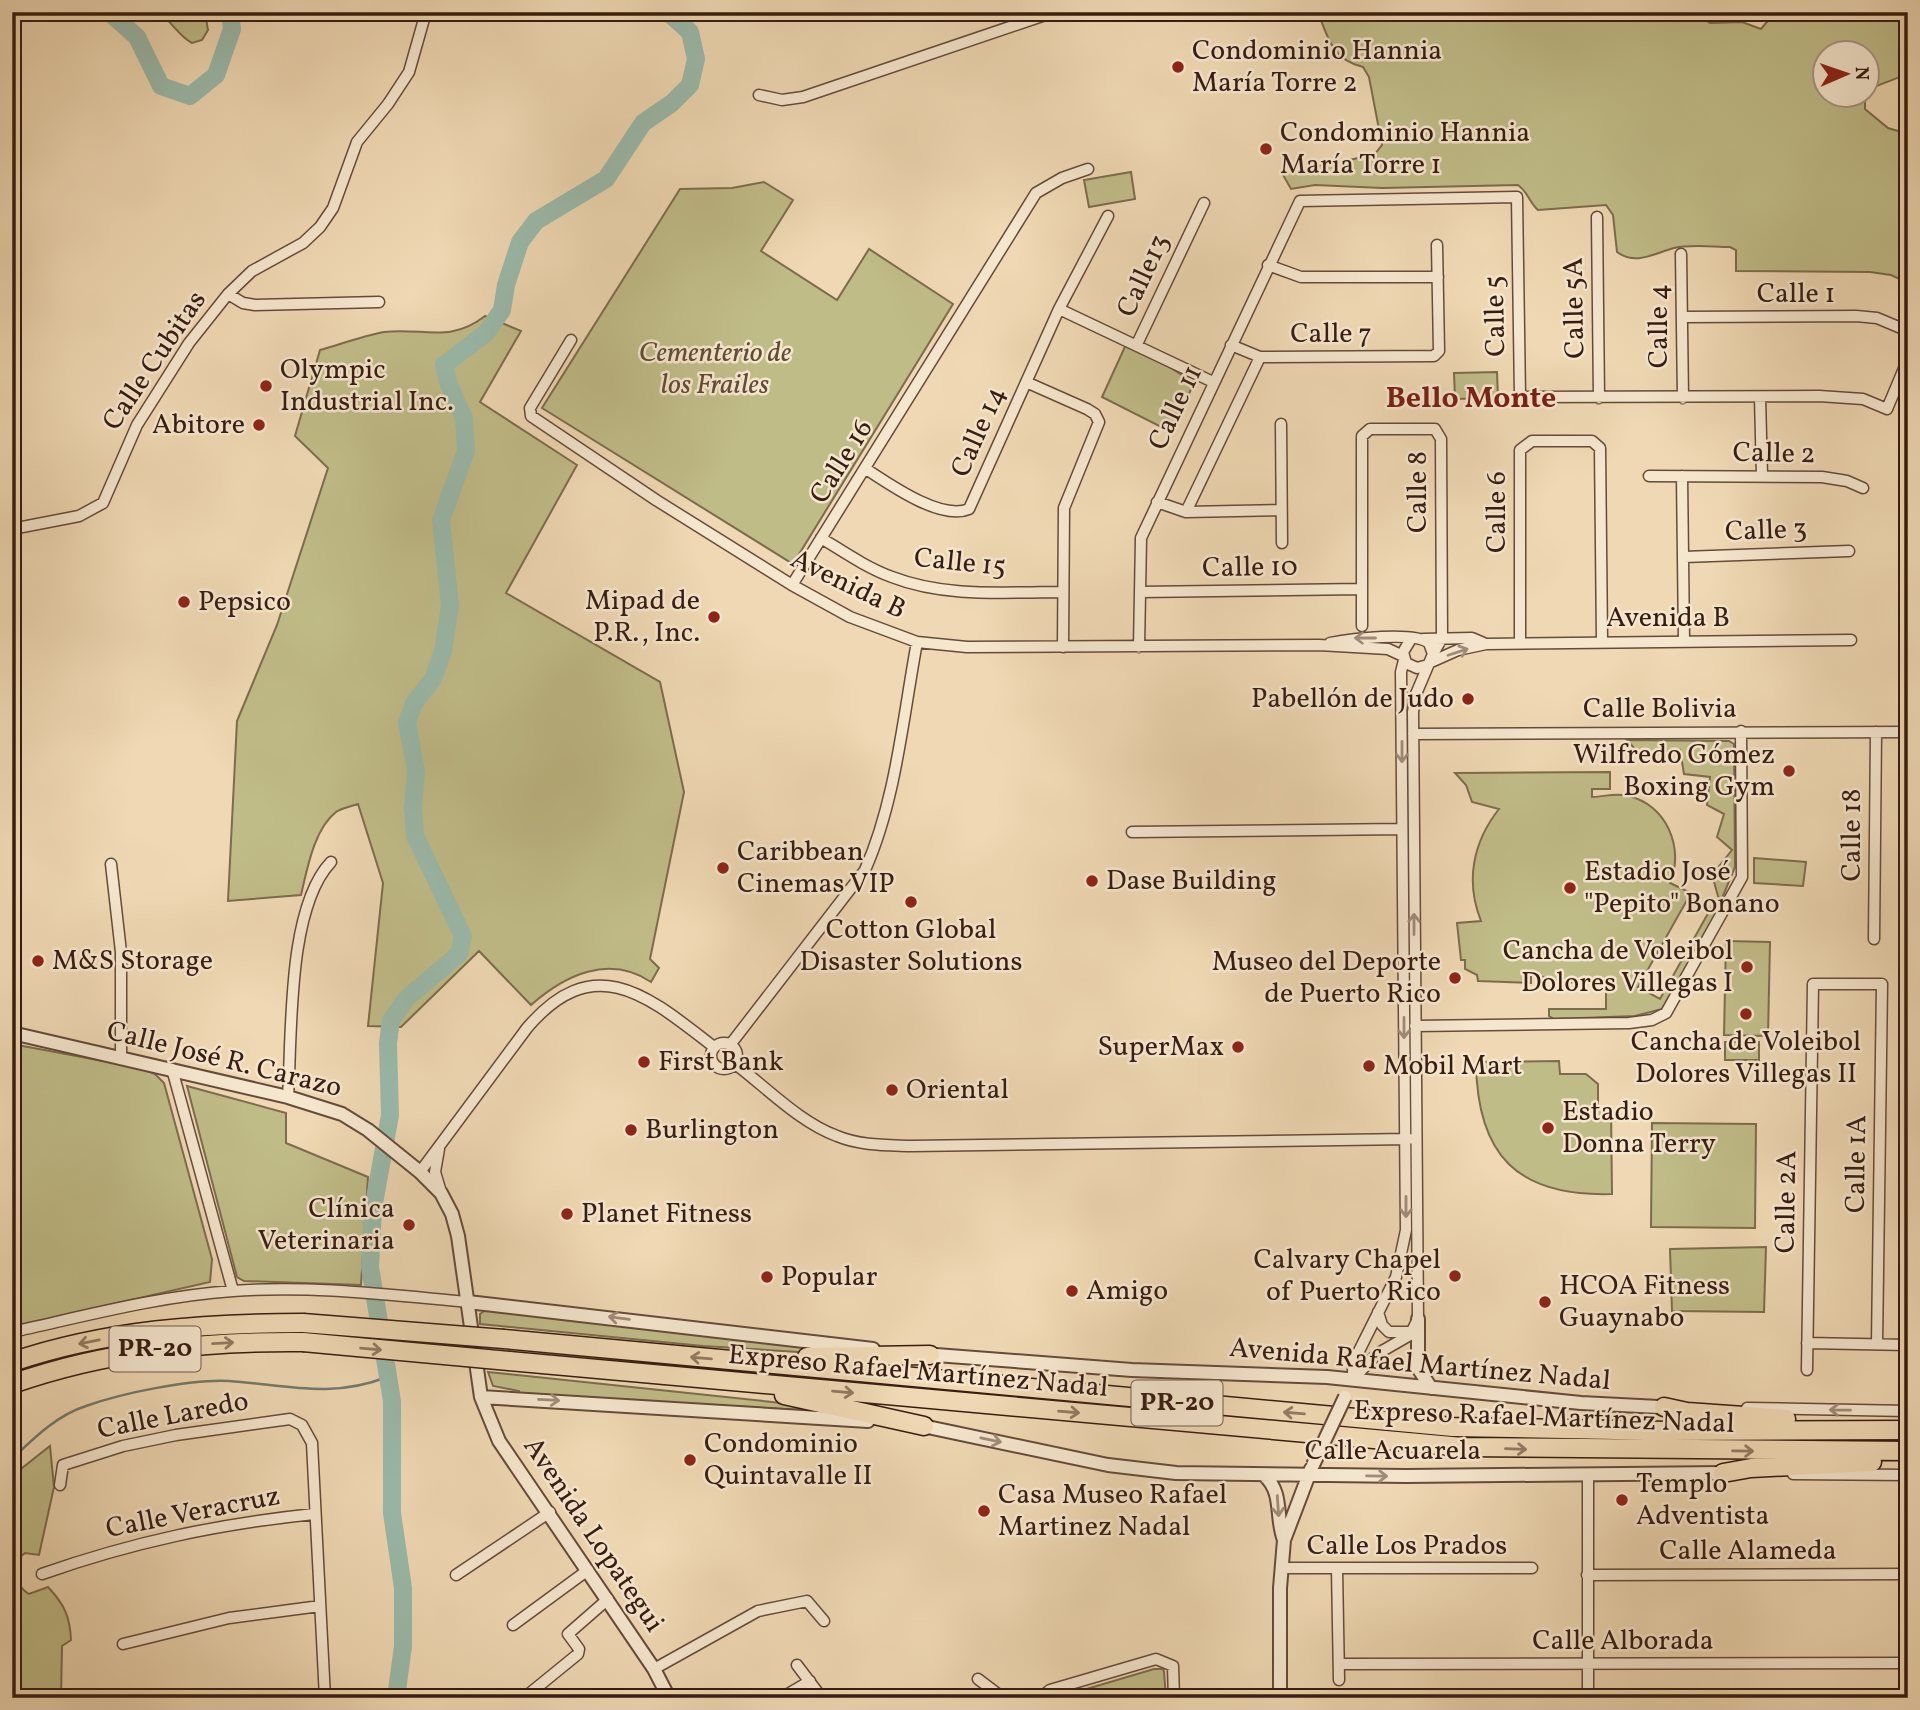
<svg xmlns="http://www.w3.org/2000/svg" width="1920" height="1710" viewBox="0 0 1920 1710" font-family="Vollkorn,serif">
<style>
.green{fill:#c0bc88;stroke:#7c6c4d;stroke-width:2}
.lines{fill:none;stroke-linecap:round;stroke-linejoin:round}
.stream{stroke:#727b6e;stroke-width:2.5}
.river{stroke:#9abaab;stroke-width:18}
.minor-casing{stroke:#654b3a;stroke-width:13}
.tertiary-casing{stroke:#654b3a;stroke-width:16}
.motorway-casing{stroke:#371c12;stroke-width:21}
.minor{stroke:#f5e6ce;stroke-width:10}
.tertiary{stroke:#f5e6ce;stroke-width:12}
.motorway{stroke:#efd8b3;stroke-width:18}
.tertiary-bridge-casing{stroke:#654b3a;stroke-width:16;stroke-linecap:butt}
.motorway-bridge-casing{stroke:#371c12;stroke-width:21;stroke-linecap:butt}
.tertiary-bridge{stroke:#f5e6ce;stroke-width:12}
.motorway-bridge{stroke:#efd8b3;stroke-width:18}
.oneway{stroke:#a08b79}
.oneway2{stroke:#937a62}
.poi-dot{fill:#8f2418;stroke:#f5e6ce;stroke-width:2.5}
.labels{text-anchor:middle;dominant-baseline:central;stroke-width:5;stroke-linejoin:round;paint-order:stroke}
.shield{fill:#f5e6ce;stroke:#70594a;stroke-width:2}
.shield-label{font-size:26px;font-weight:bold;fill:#371c12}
.poi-label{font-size:28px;fill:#371c12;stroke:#f5e6ce;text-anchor:start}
.street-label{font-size:28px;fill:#371c12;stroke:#f5e6ce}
.park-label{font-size:28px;font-style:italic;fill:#604c35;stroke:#f5e6ce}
.neighbourhood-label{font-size:30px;font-weight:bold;fill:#7a1f14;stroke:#f5e6ce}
</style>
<rect width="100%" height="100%" fill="#efd8b3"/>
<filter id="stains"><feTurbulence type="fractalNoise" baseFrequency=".00286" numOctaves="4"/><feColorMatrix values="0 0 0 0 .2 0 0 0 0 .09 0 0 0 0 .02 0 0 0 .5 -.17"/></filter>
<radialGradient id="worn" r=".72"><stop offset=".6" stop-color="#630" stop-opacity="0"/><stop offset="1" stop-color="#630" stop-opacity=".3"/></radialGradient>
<!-- green -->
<path class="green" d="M158,12H205L208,30L202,40L192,43C178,36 172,21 158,12Z
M1318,12H1642L1654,16L1694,12L1710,23L1742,22L1761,29L1775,12H1868L1874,16L1876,12H1908V73C1894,81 1879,83 1868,91V52H1826V94L1865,95V109L1888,128L1908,134V283L1891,275L1870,272L1736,271V250L1730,247C1713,247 1691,244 1674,248C1655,253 1636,266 1617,252L1613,215L1606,205L1538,210C1529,202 1528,192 1518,185L1382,188L1315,185L1291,189L1282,173L1374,155L1382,145L1369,77L1363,67C1333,60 1328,39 1318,12Z
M1131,172L1135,199L1089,207L1084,180Z
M764,182L793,200L761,251L837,300L869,249L953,304L793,564L542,408L680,189L732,188Z
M485,316L521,331L480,402L577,465L506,593L660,682L684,792L650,959L659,968L651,982C609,954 565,975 531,1005L479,951L401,1027L368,1026L383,883L358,804C352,806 341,808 336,812C314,829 307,870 301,895L228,901L237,721L277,625L328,468L295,436L320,350C341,344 363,336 384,332C423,327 449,344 485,316Z
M1128,340L1194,383L1171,432L1102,397Z
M1497,372L1498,398L1455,399L1454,373Z
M1627,740L1729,741L1734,744L1735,867L1720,903L1712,875L1732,850L1717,837L1724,814L1707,805L1710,777L1684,774L1680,750L1641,756Z
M1610,772V789H1592V797C1606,797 1614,792 1628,796C1666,804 1685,848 1670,883L1691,893L1638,987L1660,999L1711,908L1718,912L1662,1009L1635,1016L1554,1019L1549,1016V1009H1606V984L1563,982L1531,974V983L1478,981L1477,975L1465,969V960H1461L1457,923L1481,921C1465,881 1473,842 1499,809L1472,802L1466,785L1455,773Z
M1754,858L1806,862L1803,886L1754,883Z
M1726,941L1770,942L1768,1036L1724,1035Z
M1725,1042H1759V1060H1725Z
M12,1044L141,1068L155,1074L164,1083L212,1259L210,1282L12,1327Z
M1559,1061L1560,1074H1586L1598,1084V1109H1611L1612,1194C1517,1197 1477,1155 1476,1062Z
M187,1086L286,1113V1143L368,1177L361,1285L244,1281L237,1277Z
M1652,1123L1756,1124L1755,1228L1651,1227Z
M1766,1247L1764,1312L1672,1311L1670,1249Z
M487,1309L830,1349V1354L703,1346L480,1324V1314Z
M488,1372L801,1405V1410L519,1394V1391L493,1386Z
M50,1446L54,1487L39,1555L25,1553L20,1557C15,1570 15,1586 29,1594L48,1587C64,1604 70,1616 71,1640L62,1646L61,1698H12V1476Z
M1154,1669H1163L1164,1672L1166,1698H1056Z"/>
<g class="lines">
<!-- stream -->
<path class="stream" d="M12,1459C33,1439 57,1415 86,1406C122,1393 191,1379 229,1381C286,1385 331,1399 387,1377"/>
<!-- river -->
<path class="river" d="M109,12L137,37L161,86L190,96L216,75L232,29L230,12
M396,1698L403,1646V1588L392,1513V1401L370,1267L373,1209L390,1115L388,1043L391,1020L407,998L459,954L463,936L415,836L413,807L416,771L407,722L414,703L433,679L443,651L450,606L441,520L466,451L464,418L449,385L444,365L486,333L502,310L506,285L520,242L536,221L606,179L643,123L672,103L690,85L696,59L690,32L670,14L662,12"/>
<!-- minor casing -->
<g class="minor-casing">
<path id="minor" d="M759,95L782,100L803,97L1054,12
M1597,217L1599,398
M1681,254L1683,398
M1268,265L1301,277H1438
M228,294L243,303L255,305L379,302
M1059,309L1213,382
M1683,317L1856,316L1877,318L1908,331
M571,340L530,408L531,416L656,500L792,585L850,617L917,642L967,647L1319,645L1388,649L1403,656
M1137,344L1204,203
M1231,345L1260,357L1434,356L1439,351L1437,245
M1026,382L1087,409L1095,414L1099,422L1064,508L1063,647
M1760,397L1762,476
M1281,424L1282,543
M866,469C889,484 941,521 969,509L1059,309L1108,216
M1649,476L1822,477L1847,481L1863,488
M1682,476L1684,640
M1157,502L1186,512L1281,510
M1186,512L1260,357
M12,529L79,516L103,503L137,425L189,343L228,294L252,271L303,243L320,227L333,208L357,142L388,104L409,72L426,12
M821,538C844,552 867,568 892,577C946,598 1006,592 1063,592
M1684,557L1849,551
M792,585L1036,193L1062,178L1088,169
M1140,592L1361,589
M1362,626V436L1370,429H1435L1441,439L1442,638L1433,654
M1411,639L1403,652L1406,663L1417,668L1428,665
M1423,639L1472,638L1486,644
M1520,642V450L1532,441H1592L1600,448L1602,641
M1330,643C1350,639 1414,631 1429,643L1433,654L1416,694L1413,712L1418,1319L1410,1335L1377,1354L1353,1379
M1139,647L1141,538L1300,201L1517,197L1520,397L1819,396L1863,399L1887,409L1908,359
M1431,662L1458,650L1486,644L1851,640
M1413,734L1908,732
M1132,832L1402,829
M111,864L121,952V1058
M1874,939L1876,732
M1415,1026L1629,1023L1652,1020L1666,1013L1742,877L1741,731
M711 1056a13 13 0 1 1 26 0a13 13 0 1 1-26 0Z
M730,1045L865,870C896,800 903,717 917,642
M734,1063C766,1087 799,1122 837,1136C861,1146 887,1145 912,1146L1409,1139
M172,1069L233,1291
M288,1097C292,1034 287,908 331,862
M439,1149L435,1172L441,1192
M420,1172L527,1028C595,948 649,997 714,1047
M1378,1312L1382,1325L1389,1332H1410
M12,1332C85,1316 159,1296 233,1291C311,1285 390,1295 468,1302
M1807,1343L1908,1345
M1807,1370L1813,984H1882L1877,1344
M1353,1379V1363L1396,1277L1406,1230L1401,672L1404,660
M1747,1408L1908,1411
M1793,1474L1908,1475
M60,1485L63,1465L123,1446L176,1435L290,1419L302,1425L312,1443L325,1698
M1281,1568H1532
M1337,1569L1339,1680
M42,1574C133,1542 218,1524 314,1514
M456,1575L550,1512
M1587,1575L1908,1574
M513,1625L588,1570
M123,1644L229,1618L320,1606
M1339,1664L1908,1663
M797,1665L822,1698
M654,1669L758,1611L807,1601L824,1621
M978,1679L1003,1698
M524,1698L578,1654L579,1649L568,1634L608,1599
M781,1698L810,1681
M1040,1698L1050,1690L1156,1659L1173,1666L1174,1698
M1588,1698V1476"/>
</g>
<!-- tertiary casing -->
<g class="tertiary-casing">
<path id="tertiary" d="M12,1033L288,1097L342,1114L368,1130L420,1172L441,1193L452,1214L458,1236L481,1397L499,1441L654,1669L669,1698
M468,1302L873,1349
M1418,1319V1368L1431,1388
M923,1354L1132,1370L1327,1377L1581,1403L1659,1407
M481,1397L868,1421
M918,1425L1108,1465L1176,1473L1406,1476L1723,1473
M1264,1475C1284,1493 1275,1517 1284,1540
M1280,1698V1588L1284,1540L1311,1469"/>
</g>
<!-- motorway casing -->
<g class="motorway-casing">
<path id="motorway" d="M504,1339L1453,1427L1669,1431L1908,1430
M807,1357L930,1355
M509,1361L1463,1447L1908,1451
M12,1362C106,1330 205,1323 303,1323
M12,1384C106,1351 203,1341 303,1342
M784,1395L924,1426
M1664,1407L1687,1412L1786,1419
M1723,1473L1751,1468L1872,1462"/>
</g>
<!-- minor -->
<use href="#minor" class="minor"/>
<!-- tertiary -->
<use href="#tertiary" class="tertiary"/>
<!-- motorway -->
<use href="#motorway" class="motorway"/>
<!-- tertiary-bridge casing -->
<g class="tertiary-bridge-casing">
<path id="tertiary-bridge" d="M1313,1465L1345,1397"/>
</g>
<!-- motorway-bridge casing -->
<g class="motorway-bridge-casing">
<path id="motorway-bridge" d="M303,1323L504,1339
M303,1342L509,1361"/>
</g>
<!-- tertiary-bridge -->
<use href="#tertiary-bridge" class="tertiary-bridge"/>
<!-- motorway-bridge -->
<use href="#motorway-bridge" class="motorway-bridge"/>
</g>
<!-- one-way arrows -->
<defs><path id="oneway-shaft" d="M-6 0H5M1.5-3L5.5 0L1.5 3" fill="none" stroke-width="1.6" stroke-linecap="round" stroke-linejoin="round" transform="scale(1.75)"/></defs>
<g class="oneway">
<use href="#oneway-shaft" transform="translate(1365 638) rotate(180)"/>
<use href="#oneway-shaft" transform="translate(1458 652) rotate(-18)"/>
<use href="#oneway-shaft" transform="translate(1402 752) rotate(90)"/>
<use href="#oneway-shaft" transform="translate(1414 924) rotate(-90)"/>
<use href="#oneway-shaft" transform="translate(1404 1028) rotate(90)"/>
<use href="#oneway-shaft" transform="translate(1406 1207) rotate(90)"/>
<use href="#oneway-shaft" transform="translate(619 1318) rotate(-173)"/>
<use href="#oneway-shaft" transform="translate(549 1400) rotate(3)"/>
<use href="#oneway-shaft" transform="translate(1840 1410) rotate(-179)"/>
<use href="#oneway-shaft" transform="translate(991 1440) rotate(12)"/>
<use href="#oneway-shaft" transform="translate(1377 1476) rotate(1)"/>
<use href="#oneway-shaft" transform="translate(1278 1506) rotate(86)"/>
</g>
<g class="oneway2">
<use href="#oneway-shaft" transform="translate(89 1342) rotate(169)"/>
<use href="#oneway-shaft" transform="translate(223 1343) rotate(-3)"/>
<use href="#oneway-shaft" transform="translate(371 1349) rotate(5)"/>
<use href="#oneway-shaft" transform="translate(701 1358) rotate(-175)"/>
<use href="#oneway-shaft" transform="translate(843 1392) rotate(5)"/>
<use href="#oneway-shaft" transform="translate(1069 1412) rotate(5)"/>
<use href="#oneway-shaft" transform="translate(1294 1413) rotate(-175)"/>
<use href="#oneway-shaft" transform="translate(1516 1449) rotate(2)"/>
<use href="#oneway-shaft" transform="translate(1743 1451) rotate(1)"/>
</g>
<!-- markers -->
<g class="poi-dot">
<circle cx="1178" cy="67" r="7"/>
<circle cx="1266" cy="149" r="7"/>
<circle cx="266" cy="386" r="7"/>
<circle cx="259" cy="425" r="7"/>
<circle cx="184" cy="602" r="7"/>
<circle cx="714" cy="617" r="7"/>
<circle cx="1468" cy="699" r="7"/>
<circle cx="1789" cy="771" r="7"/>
<circle cx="723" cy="868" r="7"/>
<circle cx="1092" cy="881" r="7"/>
<circle cx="1570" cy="888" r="7"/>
<circle cx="911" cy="902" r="7"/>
<circle cx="38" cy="961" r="7"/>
<circle cx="1747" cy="967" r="7"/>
<circle cx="1455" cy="978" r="7"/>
<circle cx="1746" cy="1014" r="7"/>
<circle cx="1238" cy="1047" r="7"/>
<circle cx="644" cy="1062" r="7"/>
<circle cx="1369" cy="1066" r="7"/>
<circle cx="892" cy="1090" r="7"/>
<circle cx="1548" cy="1128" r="7"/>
<circle cx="631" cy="1130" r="7"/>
<circle cx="567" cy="1214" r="7"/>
<circle cx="409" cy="1225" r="7"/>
<circle cx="1455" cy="1276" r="7"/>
<circle cx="767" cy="1277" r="7"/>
<circle cx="1072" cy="1291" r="7"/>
<circle cx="1545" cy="1302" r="7"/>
<circle cx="690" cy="1460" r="7"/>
<circle cx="1622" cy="1500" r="7"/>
<circle cx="984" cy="1511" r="7"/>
</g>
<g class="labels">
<!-- shield labels -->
<g class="shield">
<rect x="109.5" y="1326.5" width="91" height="45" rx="5"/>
<rect x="1131.5" y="1380.5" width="91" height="45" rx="5"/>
</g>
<g class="shield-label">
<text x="155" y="1349">PR-20</text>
<text x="1177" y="1403">PR-20</text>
</g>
<!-- poi labels -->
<g class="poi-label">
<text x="1192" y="51">Condominio Hannia<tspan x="1192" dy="32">María Torre 2</tspan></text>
<text x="1280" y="133">Condominio Hannia<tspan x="1280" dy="32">María Torre 1</tspan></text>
<text x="280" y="370">Olympic<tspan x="280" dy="32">Industrial Inc.</tspan></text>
<text x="245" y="425" text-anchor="end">Abitore</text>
<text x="700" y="601" text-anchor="end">Mipad de<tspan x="700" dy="32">P.R., Inc.</tspan></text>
<text x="198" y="602">Pepsico</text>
<text x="1454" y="699" text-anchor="end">Pabellón de Judo</text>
<text x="1775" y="755" text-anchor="end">Wilfredo Gómez<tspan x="1775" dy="32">Boxing Gym</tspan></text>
<text x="737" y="852">Caribbean<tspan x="737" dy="32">Cinemas VIP</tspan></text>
<text x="1584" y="872">Estadio José<tspan x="1584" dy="32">"Pepito" Bonano</tspan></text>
<text x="1106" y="881">Dase Building</text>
<text x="911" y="930" text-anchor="middle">Cotton Global<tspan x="911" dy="32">Disaster Solutions</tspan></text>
<text x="1733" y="951" text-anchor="end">Cancha de Voleibol<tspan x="1733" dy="32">Dolores Villegas I</tspan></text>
<text x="52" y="961">M&amp;S Storage</text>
<text x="1441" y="962" text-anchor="end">Museo del Deporte<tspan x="1441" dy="32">de Puerto Rico</tspan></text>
<text x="1746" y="1042" text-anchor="middle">Cancha de Voleibol<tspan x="1746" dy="32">Dolores Villegas II</tspan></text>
<text x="1224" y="1047" text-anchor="end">SuperMax</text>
<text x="658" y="1062">First Bank</text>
<text x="1383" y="1066">Mobil Mart</text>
<text x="906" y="1090">Oriental</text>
<text x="1562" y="1112">Estadio<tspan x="1562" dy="32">Donna Terry</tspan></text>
<text x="645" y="1130">Burlington</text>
<text x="395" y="1209" text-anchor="end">Clínica<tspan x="395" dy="32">Veterinaria</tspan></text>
<text x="581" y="1214">Planet Fitness</text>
<text x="1441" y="1260" text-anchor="end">Calvary Chapel<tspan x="1441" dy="32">of Puerto Rico</tspan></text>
<text x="781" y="1277">Popular</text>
<text x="1559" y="1286">HCOA Fitness<tspan x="1559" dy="32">Guaynabo</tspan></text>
<text x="1086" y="1291">Amigo</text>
<text x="704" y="1444">Condominio<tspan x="704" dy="32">Quintavalle II</tspan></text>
<text x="1636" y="1484">Templo<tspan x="1636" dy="32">Adventista</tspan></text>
<text x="998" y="1495">Casa Museo Rafael<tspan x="998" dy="32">Martinez Nadal</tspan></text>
</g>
<!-- street labels -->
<g class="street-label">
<text transform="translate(1144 276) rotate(-65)">Calle13</text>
<text x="1796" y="294">Calle 1</text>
<text transform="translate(1575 308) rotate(-91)">Calle 5A</text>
<text transform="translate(1496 316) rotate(-91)">Calle 5</text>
<text transform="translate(1659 326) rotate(-90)">Calle 4</text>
<text x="1331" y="334">Calle 7</text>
<text transform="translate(155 361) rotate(-56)">Calle Cubitas</text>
<text transform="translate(1176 408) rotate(-65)">Calle 11</text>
<text transform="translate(979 432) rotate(-66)">Calle 14</text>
<text transform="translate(1774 454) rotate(1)">Calle 2</text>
<text transform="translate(842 462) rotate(-58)">Calle 16</text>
<text transform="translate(1418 492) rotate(-90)">Calle 8</text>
<text transform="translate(1497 512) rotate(-90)">Calle 6</text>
<text transform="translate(1766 531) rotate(-2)">Calle 3</text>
<text transform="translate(960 563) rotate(6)">Calle 15</text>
<text transform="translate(1250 568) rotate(-1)">Calle 10</text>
<text transform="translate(848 585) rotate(26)">Avenida B</text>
<text x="1668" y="618">Avenida B</text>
<text x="1660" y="709">Calle Bolivia</text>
<text transform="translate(1852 835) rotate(-90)">Calle 18</text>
<text transform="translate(224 1060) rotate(14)">Calle José R. Carazo</text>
<text transform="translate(1857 1164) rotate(-89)">Calle 1A</text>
<text transform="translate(1787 1202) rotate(-89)">Calle 2A</text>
<text transform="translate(1420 1365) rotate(5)">Avenida Rafael Martínez Nadal</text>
<text transform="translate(918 1372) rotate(5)">Expreso Rafael Martínez Nadal</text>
<text transform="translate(173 1416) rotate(-11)">Calle Laredo</text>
<text transform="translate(1544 1418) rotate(2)">Expreso Rafael Martínez Nadal</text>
<text x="1393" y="1451">Calle Acuarela</text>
<text transform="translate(193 1513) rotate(-11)">Calle Veracruz</text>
<text transform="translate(593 1535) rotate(56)">Avenida Lopategui</text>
<text x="1407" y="1546">Calle Los Prados</text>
<text x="1748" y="1551">Calle Alameda</text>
<text x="1623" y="1641">Calle Alborada</text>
</g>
<!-- park labels -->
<g class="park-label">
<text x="715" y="353">Cementerio de<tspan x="715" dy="32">los Frailes</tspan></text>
</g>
<!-- neighbourhood labels -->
<g class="neighbourhood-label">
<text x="1471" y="399">Bello Monte</text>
</g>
</g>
<!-- margin -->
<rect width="1920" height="1710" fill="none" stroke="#efd8b3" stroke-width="42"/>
<rect x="14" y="14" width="1892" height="1682" fill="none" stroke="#371c12" stroke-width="3.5"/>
<rect x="21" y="21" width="1878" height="1668" fill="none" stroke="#371c12" stroke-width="2"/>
<!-- north arrow -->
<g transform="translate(1846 74) rotate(88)"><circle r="33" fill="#f5e6ce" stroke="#a99583" stroke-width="2"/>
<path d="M0-5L12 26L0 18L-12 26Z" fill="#8f2418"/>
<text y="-10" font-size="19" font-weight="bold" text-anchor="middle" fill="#371c12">N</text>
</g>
<rect width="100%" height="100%" filter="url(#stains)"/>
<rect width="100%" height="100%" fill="url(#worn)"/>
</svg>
